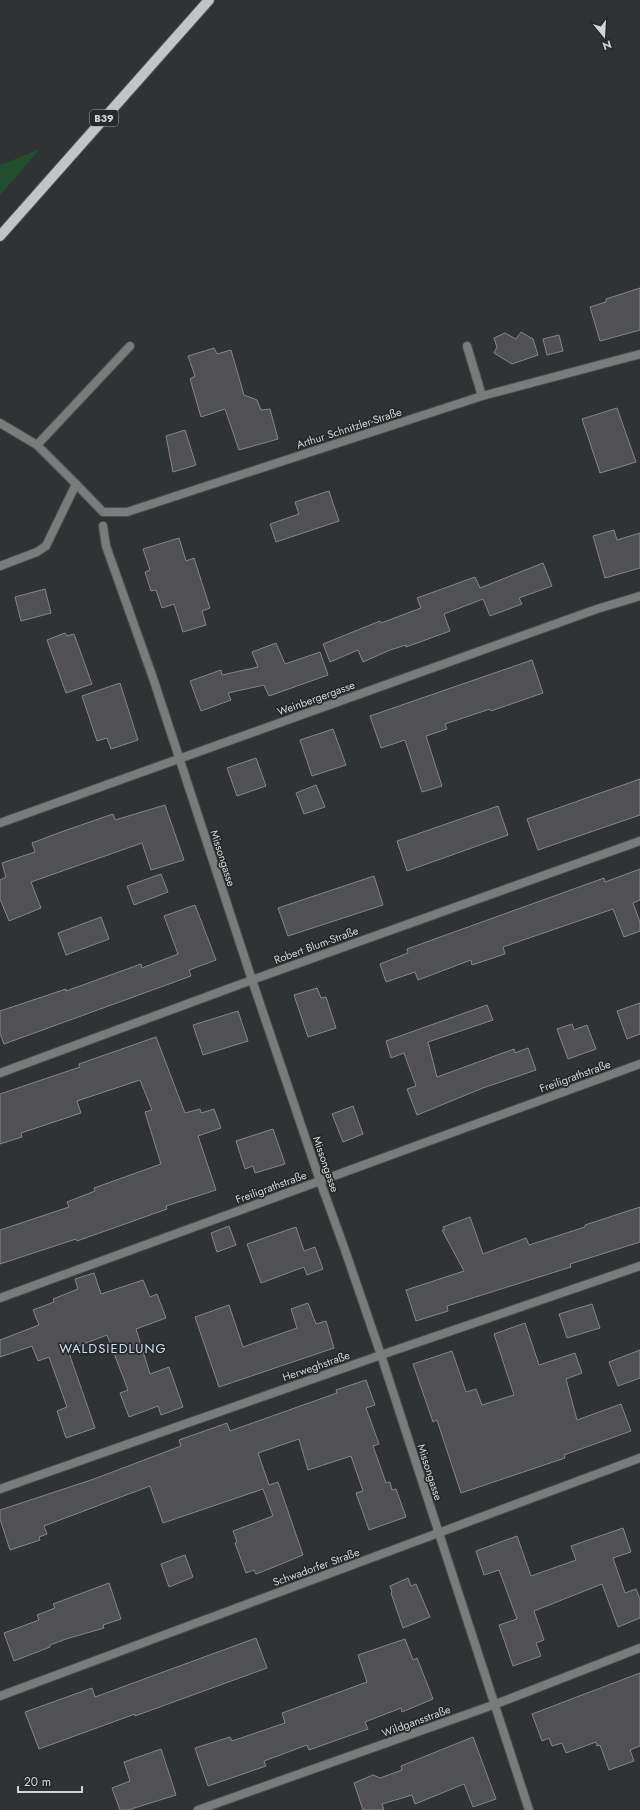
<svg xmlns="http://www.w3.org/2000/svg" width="640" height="1810" viewBox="0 0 640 1810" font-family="Jost,sans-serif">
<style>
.green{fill:#204e2e}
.building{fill:#515154;stroke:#868689}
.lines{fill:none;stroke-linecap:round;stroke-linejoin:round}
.lane-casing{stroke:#4d5051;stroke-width:10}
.street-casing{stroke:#4d5051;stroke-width:10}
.primary-casing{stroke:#4d5051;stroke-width:12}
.lane{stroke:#7a7c7c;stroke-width:8}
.street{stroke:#7a7c7c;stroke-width:8}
.primary{stroke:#c2c5c6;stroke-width:10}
.labels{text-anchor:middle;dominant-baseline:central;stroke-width:3.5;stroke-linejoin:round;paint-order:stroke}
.shield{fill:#26292a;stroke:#9fa1a2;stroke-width:1}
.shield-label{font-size:10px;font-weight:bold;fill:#d3d4d5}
.street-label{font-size:11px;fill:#d3d4d5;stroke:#26292a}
.quarter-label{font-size:13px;letter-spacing:1px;fill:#cfdef9;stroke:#26292a}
</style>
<rect width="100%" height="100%" fill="#303334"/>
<!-- green -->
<path class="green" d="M40,149L0,195V165Z"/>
<!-- building -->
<path class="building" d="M640,288V330L600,341L590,307L606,302V299Z
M521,332L533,339L538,355L512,364L494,353L497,347L494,338L505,333L516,339Z
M559,335L563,351L547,355L543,339Z
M214,348L217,354L231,350L244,395L257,400L261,410L270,409L278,439L239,450L225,409L201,417L190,379L195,376L188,356Z
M617,408L636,462L600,473L582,419Z
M185,430L196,465L173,472L166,436Z
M329,491L339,521L276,542L270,524L299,514L295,502Z
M614,530L617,540L640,533V568L605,578L593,536Z
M179,538L186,561L194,558L210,608L202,611L206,625L183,632L174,604L162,608L156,590L151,591L145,572L150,570L143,549Z
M543,563L552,586L519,598L522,604L490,616L483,599L444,614L450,631L406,647V645L390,650L363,662L358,650L330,662L323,644L380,621L381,623L421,608L417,598L475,577L480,588Z
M45,589L51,613L21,621L15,597Z
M65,633L67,636L74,634L92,684L66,693L47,640Z
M276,643L285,664L320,652L328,675L269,696L264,685L228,693L231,700L201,711L190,681L221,670L222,675L258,667L252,652Z
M532,660L543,693L491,711L490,709L445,724L447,729L426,736L442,786L422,792L405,740L381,748L370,716Z
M120,683L138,740L111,749L107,738L97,741L82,696Z
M333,729L346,765L312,776L300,740Z
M256,758L266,786L237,796L227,768Z
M640,779V815L538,850L527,819Z
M316,785L325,807L304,814L296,793Z
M165,805L184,860L151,870L142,843L85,863L31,882L41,908L9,921L0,899V880L6,877L2,863L35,852L32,843L61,832L113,814L115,820Z
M498,806L508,835L407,871L397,841Z
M640,869V900L633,903L640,922V931L624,937L613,909L503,947L505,954L472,965L471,960L418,980L415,972L386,982L380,964L408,953L407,949L604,878L605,882Z
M161,874L168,892L134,905L127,886Z
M374,876L383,905L288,936L278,908Z
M195,905L216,960L189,970L191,976L4,1044L0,1033V1011L66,989V991L141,964L142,968L178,954L164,916Z
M101,917L109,939L66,955L58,933Z
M317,988L321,998L326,997L336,1028L308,1037L294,995Z
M640,1003V1034L627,1039L617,1011Z
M487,1005L493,1020L428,1042L437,1077L514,1049L515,1053L528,1048L536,1070L483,1088L417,1115L407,1089L416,1086L404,1053L391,1058L386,1041Z
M238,1011L248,1041L203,1055L193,1025Z
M572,1024L574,1030L587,1025L596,1049L568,1059L557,1029Z
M156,1037L185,1113L200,1109L201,1113L214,1109L221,1128L198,1136L216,1190L166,1206L167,1209L77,1241L76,1239L0,1264V1230L69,1207L67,1202L95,1191L94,1188L161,1164L145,1112L152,1110L140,1080L77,1101L81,1113L21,1133L22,1137L0,1144V1094L80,1067L79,1064Z
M353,1106L363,1134L343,1142L332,1114Z
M273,1129L285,1164L255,1173L253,1166L245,1169L236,1141Z
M640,1207V1242L570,1264L571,1267L447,1306L448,1311L416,1321L406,1290L464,1271L442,1230H445L443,1227L470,1217L483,1254L526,1238L529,1245L585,1227V1225Z
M229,1226L236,1245L217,1252L211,1233Z
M296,1227L304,1251L315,1247L323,1269L307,1275L304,1267L261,1283L247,1244Z
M94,1273L101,1294L143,1280L150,1297L157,1294L166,1318L136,1329L150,1374L169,1367L183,1407L161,1415L158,1406L129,1417L120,1393L128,1390L107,1335L68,1350L95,1428L66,1438L57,1411L67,1407L49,1357L38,1361L32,1346L0,1357V1340L39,1325L33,1310L54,1302L53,1299L78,1289L75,1279Z
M308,1303L316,1324L326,1321L334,1348L219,1387L195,1317L229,1305L243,1347L297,1328L291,1309Z
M592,1304L600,1328L567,1338L559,1314Z
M525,1323L539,1365L575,1353L582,1373L566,1379L577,1420L621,1404L631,1431L564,1455L565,1458L461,1493L437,1420L433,1422L413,1364L452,1351L466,1392L476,1389L482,1405L514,1395L494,1334Z
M640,1350V1378L618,1386L609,1362Z
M366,1380L375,1405L366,1408L379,1444L373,1446L386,1483L390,1482L392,1490L396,1489L406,1517L369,1530L356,1493L363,1491L351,1456L308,1470L299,1439L258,1453L269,1485L278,1482L303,1555L274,1567L256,1574L254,1570L246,1573L235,1543L237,1542L233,1531L273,1516L263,1489L163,1523L150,1486L44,1526L47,1534L39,1537L40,1540L10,1550L0,1519V1510L94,1479L181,1446L179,1440L227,1423L230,1431L337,1393L336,1390Z
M623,1528L631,1552L613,1558L625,1593L636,1589L640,1599V1618L618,1627L602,1584L534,1611L544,1640L536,1643L541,1656L513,1666L499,1625L517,1619L499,1570L484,1575L476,1551L517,1536L531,1576L576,1560L571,1546Z
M185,1555L193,1577L169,1587L161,1564Z
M408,1578L411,1586L416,1584L430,1617L403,1628L391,1593L392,1592L390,1586Z
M109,1583L121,1619L103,1625L104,1628L66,1639L50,1645V1647L14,1661L4,1633L39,1620L37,1615L55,1608L53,1604Z
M256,1638L267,1668L135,1716V1714L39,1749L25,1712L92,1688L95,1697Z
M405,1639L413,1660L417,1658L433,1699L402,1712L401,1708L365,1722L368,1729L309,1750L307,1745L264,1761L266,1766L208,1786L195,1748L230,1737L232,1741L285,1723L282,1713L367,1682L358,1655Z
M640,1673V1746L630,1750L634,1761L609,1770L600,1745L597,1746L596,1742L566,1753L562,1743L552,1746L549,1738L542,1741L532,1714Z
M473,1737L496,1799L473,1807L464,1784L415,1804L412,1795L382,1804L384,1810H363L354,1783L373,1775L380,1778L402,1770L401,1766Z
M161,1749L176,1795L128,1810H120L112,1788L130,1781L124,1762Z"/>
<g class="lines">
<!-- lane casing -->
<g class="lane-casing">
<path id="lane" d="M467,346L482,396"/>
</g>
<!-- street casing -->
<g class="street-casing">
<path id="street" d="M0,423L37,445L76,484L46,546L37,552L0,566
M37,445L130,346
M76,484L103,512H127L482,396L640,354
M103,526L106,546L153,678L252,980L320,1181L345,1250L381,1355L529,1810
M0,823L597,609L640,596
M0,1073L252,980L640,841
M0,1298L640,1064
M0,1489L381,1355L640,1266
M0,1696L640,1458
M198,1810L496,1704L640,1648"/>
</g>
<!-- primary casing -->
<g class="primary-casing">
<path id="primary" d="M0,236L209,0"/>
</g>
<!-- lane -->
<use href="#lane" class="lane"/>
<!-- street -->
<use href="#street" class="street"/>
<!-- primary -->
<use href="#primary" class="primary"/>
</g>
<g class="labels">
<!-- shield labels -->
<rect class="shield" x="90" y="110" width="28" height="16" rx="3"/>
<g class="shield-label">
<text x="104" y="118">B39</text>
</g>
<!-- street labels -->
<g class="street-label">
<text transform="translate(349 428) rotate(-18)">Arthur Schnitzler-Straße</text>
<text transform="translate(316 698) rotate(-20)">Weinbergergasse</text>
<text transform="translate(223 858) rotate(72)">Missongasse</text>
<text transform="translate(316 945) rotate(-20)">Robert Blum-Straße</text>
<text transform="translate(575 1076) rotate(-20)">Freiligrathstraße</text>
<text transform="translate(326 1164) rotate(71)">Missongasse</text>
<text transform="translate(271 1187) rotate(-20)">Freiligrathstraße</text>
<text transform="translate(316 1366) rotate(-19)">Herweghstraße</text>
<text transform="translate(430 1472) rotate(72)">Missongasse</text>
<text transform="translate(316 1567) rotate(-20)">Schwadorfer Straße</text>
<text transform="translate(416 1721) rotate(-20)">Wildgansstraße</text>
</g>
<!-- quarter labels -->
<g class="quarter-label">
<text x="113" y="1348">WALDSIEDLUNG</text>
</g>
</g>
<!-- north arrow -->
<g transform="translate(604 36) rotate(162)" stroke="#26292a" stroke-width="3" paint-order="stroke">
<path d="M0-3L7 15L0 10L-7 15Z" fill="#d3d4d5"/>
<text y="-6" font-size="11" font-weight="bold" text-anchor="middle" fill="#d3d4d5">N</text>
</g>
<!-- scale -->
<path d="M18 1786v6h64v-6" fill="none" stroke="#d3d4d5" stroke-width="2"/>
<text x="24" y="1786" font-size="12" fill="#d3d4d5" stroke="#26292a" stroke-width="3" paint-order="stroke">20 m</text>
</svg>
